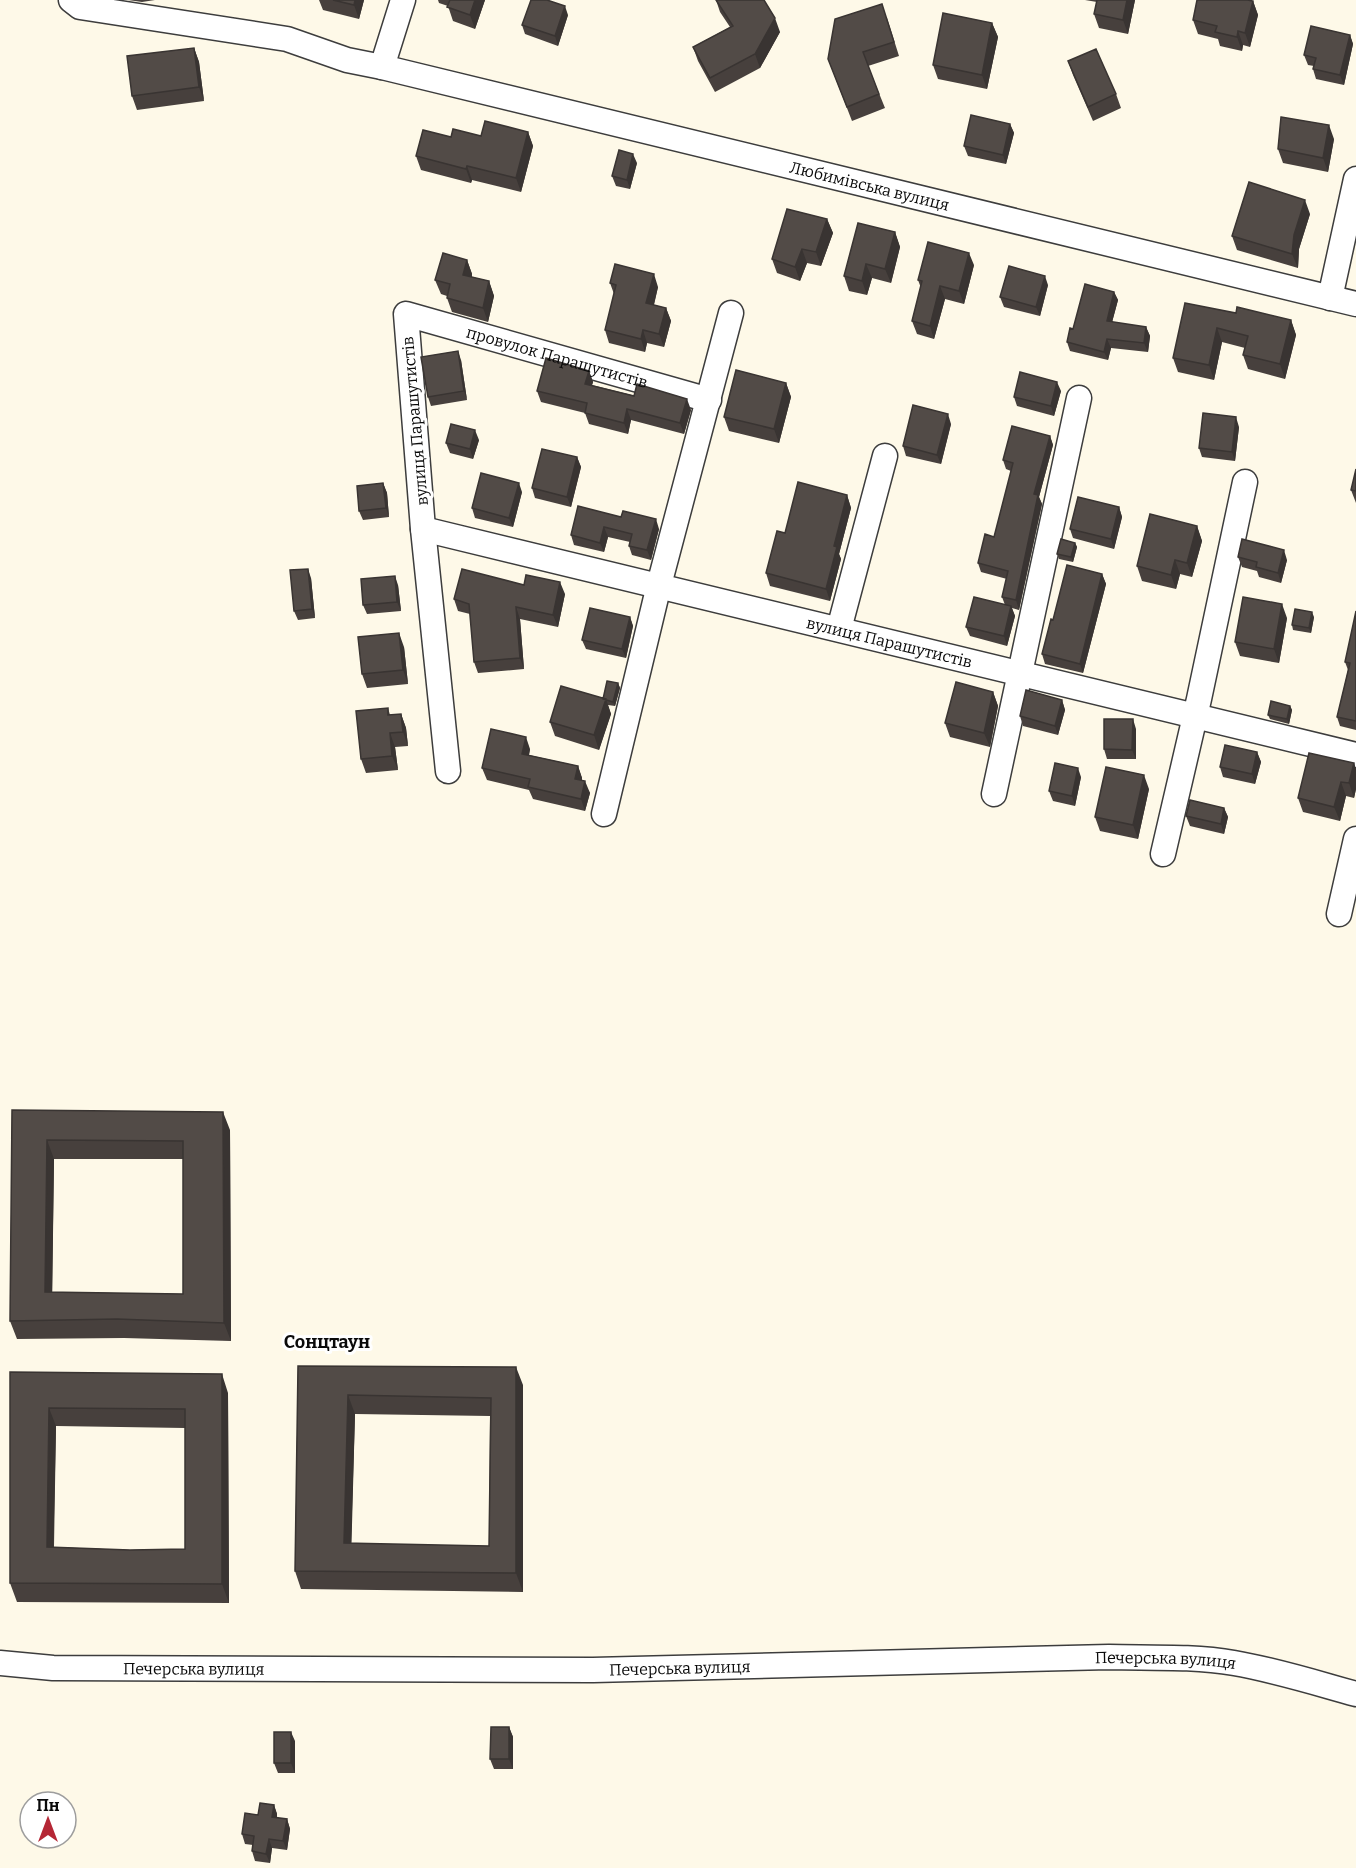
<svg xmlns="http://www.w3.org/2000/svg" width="1356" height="1868" viewBox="0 0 1356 1868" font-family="Bitter,serif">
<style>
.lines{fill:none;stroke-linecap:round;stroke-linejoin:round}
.minor-casing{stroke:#3d3d3d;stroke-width:27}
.minor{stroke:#fff;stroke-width:24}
.wall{fill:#47403d;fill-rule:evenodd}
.shaded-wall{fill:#393432}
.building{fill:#524b47;stroke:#393432;stroke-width:1.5;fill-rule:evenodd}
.labels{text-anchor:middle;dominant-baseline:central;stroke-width:6;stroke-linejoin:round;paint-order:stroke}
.street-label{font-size:16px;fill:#0a0a0a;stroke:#fff}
.neighbourhood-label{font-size:18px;font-weight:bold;fill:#0a0a0a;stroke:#fff}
</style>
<rect width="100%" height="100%" fill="#fef9e8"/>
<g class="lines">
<!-- minor casing -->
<g class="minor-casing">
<g id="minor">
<path id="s1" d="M71,0L80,7L287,39L347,60L382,67L1356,304"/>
<path d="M382,67L403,0"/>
<path d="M1330,298L1356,179"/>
<path id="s2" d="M423,529L1356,755"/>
<path d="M839,629L885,456"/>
<path id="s3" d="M448,771L423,529L406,314L709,400"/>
<path d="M994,794L1079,398"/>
<path d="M604,814L659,585L731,313"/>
<path d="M1163,854L1199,699L1245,482"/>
<path d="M1339,914L1356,839"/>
<path id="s4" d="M0,1663L53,1668L593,1670L1109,1657C1150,1658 1193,1656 1234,1663C1275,1670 1316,1683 1356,1694"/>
</g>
</g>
<!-- minor -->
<use href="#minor" class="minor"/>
</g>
<!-- wall -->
<path class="wall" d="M128,0H155L142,2Z
M319,0H364L359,19L323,10Z
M438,0H485L475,29L453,21L448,6L439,3Z
M716,0L780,32L760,68L715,92L698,61L693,47L730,27L720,12Z
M1085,0H1135L1128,34L1099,28L1094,14L1097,2Z
M1253,1L1258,15L1250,47L1243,45L1242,51L1220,46L1218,39L1198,34L1193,20Z
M568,15L558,46L525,34L522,25Z
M887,18L899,56L868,66L885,108L852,121L828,59Z
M992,23L998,37L987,89L938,79L933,65Z
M1350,35L1353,44L1344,85L1316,79L1313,69L1314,66L1308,65L1304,55Z
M194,48L199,62L204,101L137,110L132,96Z
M1068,61L1116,94L1121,108L1093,121L1073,75Z
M1010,124L1014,133L1006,164L968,156L964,146Z
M528,132L533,146L521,192L472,180L471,183L421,170L416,156L451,137L481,136Z
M1334,139L1328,172L1283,163L1278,149Z
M637,163L630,189L616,186L612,176Z
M1310,214L1299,249L1298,268L1237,250L1232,236Z
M827,219L833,233L821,266L807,263L800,281L777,273L772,259Z
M895,232L900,247L891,283L872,278L867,295L849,291L844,276Z
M467,260L472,274V277L489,281L494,296L488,322L452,312L447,298V296L441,294L435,280Z
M974,265L964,304L945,299L934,339L917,334L912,321L921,288L918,280Z
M610,283L658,287L654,305L666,308L671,321L664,347L647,343L645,352L609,343L605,330L614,294Z
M1048,285L1040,316L1004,307L1000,297Z
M1114,292L1118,300L1112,322L1146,327L1150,336L1148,352L1111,348L1108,360L1070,351L1067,342L1073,329Z
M1236,313L1291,320L1296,335L1285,379L1248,369L1243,355L1245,348L1222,342L1214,380L1178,372L1173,358Z
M461,360L467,400L431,406L428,397Z
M589,371L593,382L592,385L691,410L684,434L631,420L628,434L589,424L585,413L541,402L537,391Z
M786,383L791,397L779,443L729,431L724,417Z
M1061,391L1054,416L1017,406L1014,397Z
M951,424L941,464L906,456L903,446Z
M1239,427L1235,461L1202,457L1199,448Z
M1050,436L1053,445L1039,497L1042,504L1019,610L1012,608L1015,616L1007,646L970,636L966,627L1005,605L1002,597L1007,579L981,572L978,563L994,537L1011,471L1006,469L1003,460Z
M479,440L473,459L450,453L446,443Z
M577,457L581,467L571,507L535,498L532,488Z
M1356,469V503L1351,490Z
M383,483L387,493L389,517L363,520L359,511Z
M522,492L513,527L475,518L472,508Z
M847,495L851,508L839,554L841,559L830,601L770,586L766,573L785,533Z
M578,506L659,529L651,560L632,555L629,546L630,542L608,537L604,552L574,545L571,535Z
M1119,507L1122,517L1114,549L1073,538L1070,529Z
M1197,526L1202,541L1192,577L1180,574L1176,589L1142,581L1137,566Z
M1075,543L1077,547L1073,562L1059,559L1057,554Z
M1238,557L1287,560L1281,583L1259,577L1257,571L1242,567Z
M1102,574L1106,584L1083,673L1045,664L1042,654Z
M311,578L315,618L298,620L294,611Z
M398,585L401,611L367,614L363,605Z
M524,585L565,594L558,627L520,619L524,669L478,673L474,662L470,614L458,611L454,599Z
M1356,611V730L1340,726L1337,717L1348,670L1345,662Z
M630,617L633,626L626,658L586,649L582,640Z
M1314,617L1311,633L1293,630L1292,625Z
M1287,618L1279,663L1240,656L1235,642Z
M404,647L408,684L367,688L362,674Z
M618,683L620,688L615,706L608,705L611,714L599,750L555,736L550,722L603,699Z
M993,692L998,706L990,747L950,737L945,723Z
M1062,700L1065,710L1058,735L1023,726L1020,716Z
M1290,706L1292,710L1289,724L1270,719L1268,715Z
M388,708L390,715L401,714L406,728L408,746L395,747L398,770L366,773L361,759Z
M1136,729V759H1107L1104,749Z
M530,749L529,755L578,766L582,778V780L590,793L585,811L533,799L529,790L487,780L482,768Z
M1257,752L1261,762L1255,784L1223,777L1220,767Z
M1354,763L1356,769V789L1354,798L1346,796L1340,821L1303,812L1298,798Z
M1081,777L1075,806L1053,801L1049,791Z
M1149,789L1138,839L1100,831L1095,817Z
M1224,808L1228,817L1224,834L1190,826L1186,816Z
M12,1110L230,1130L231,1341L124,1338L17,1339L10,1321ZM54,1159H183V1294L52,1292Z
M298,1366L523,1385V1592L301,1589L295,1571ZM355,1414L490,1416L489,1546L351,1544Z
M10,1372L228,1393L229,1603L17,1602L10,1583ZM56,1426L185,1428V1549L130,1550L54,1547Z
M509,1727L513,1737V1769H494L490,1759Z
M295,1741V1773H278L274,1763Z
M274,1805L277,1814V1818L287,1819L290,1829L287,1850L272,1848L270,1863L255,1861L252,1851L253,1845L245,1844L242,1834L258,1815Z"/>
<!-- shaded-wall -->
<path class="shaded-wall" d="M355,0H364L359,19L354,5Z
M475,0H485L475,29L470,15Z
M1127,0H1135L1128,34L1123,20Z
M1253,1L1258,15L1250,47L1245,33Z
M565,6L568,15L558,46L555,36Z
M775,18L780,32L760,68L755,54Z
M992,23L998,37L987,89L982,75Z
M1238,31L1243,45L1242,51L1237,37Z
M1350,35L1353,44L1344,85L1340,75Z
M194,48L199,62L204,101L199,87Z
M1010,124L1014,133L1006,164L1003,155Z
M1329,125L1334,139L1328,172L1323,158Z
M528,132L533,146L521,192L516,178Z
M633,154L637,163L630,189L627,180Z
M467,166L472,180L471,183L466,169Z
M1305,200L1310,214L1299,249L1298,268L1292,254L1294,235Z
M827,219L833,233L821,266L816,252Z
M895,232L900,247L891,283L885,269Z
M802,249L807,263L800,281L795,267Z
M969,253L974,265L964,304L959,291Z
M467,260L472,274L469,289L463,275Z
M866,264L872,278L867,295L862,281Z
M654,274L658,287L651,316L646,303Z
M1045,276L1048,285L1040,316L1036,307Z
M489,281L494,296L488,322L483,308Z
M940,286L945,299L934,339L930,326Z
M1114,292L1118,300L1110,330L1107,321Z
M666,308L671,321L664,347L659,334Z
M1291,320L1296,335L1285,379L1280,364Z
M1146,327L1150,336L1148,352L1144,343Z
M1217,328L1222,342L1214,380L1209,365Z
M643,330L647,343L645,352L641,339Z
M1107,339L1111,348L1108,360L1104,352Z
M458,351L461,360L467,400L464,391Z
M589,371L593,382L589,395L585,384Z
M1057,382L1061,391L1054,416L1051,406Z
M786,383L791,397L779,443L774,429Z
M687,399L691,410L684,434L680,423Z
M627,409L631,420L628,434L624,423Z
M948,414L951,424L941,464L937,455Z
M1236,417L1239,427L1235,461L1232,452Z
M475,430L479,440L473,459L470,449Z
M1050,436L1053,445L1039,497L1042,504L1019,610L1016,600L1034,494Z
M577,457L581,467L571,507L567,497Z
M383,483L387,493L389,517L386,508Z
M519,483L522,492L513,527L509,518Z
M847,495L851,508L839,554L841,559L830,601L826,589L834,546Z
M1119,507L1122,517L1114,549L1111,539Z
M656,519L659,529L651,560L647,550Z
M1197,526L1202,541L1192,577L1187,563Z
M604,527L608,537L604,552L600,543Z
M1075,543L1077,547L1073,562L1071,557Z
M1284,550L1287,560L1281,583L1278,573Z
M1175,560L1180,574L1176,589L1171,575Z
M308,569L311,578L315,618L312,609Z
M1102,574L1106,584L1083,673L1080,664Z
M395,576L398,585L401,611L397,602Z
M560,582L565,594L558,627L553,615Z
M1282,604L1287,618L1279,663L1274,649Z
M1011,606L1015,616L1007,646L1004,636Z
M516,607L520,619L524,669L520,658Z
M1312,612L1314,617L1311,633L1309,628Z
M630,617L633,626L626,658L622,649Z
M399,633L404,647L408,684L403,670Z
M618,683L620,688L615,706L613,702Z
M993,692L998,706L990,747L984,733Z
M606,699L611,714L599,750L594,735Z
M1062,700L1065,710L1058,735L1055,726Z
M1290,706L1292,710L1289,724L1287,719Z
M401,714L406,728L408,746L403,732Z
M1133,719L1136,729V759L1132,750Z
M390,733L395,747L398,770L392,756Z
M526,737L530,749L527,765L522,754Z
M1257,752L1261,762L1255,784L1252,774Z
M1354,763L1356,769V789L1354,798L1349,783Z
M578,766L582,778L579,790L575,779Z
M1078,768L1081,777L1075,806L1072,796Z
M1144,775L1149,789L1138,839L1133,825Z
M585,781L590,793L585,811L581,799Z
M1341,782L1346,796L1340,821L1334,807Z
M1224,808L1228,817L1224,834L1221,824Z
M223,1112L230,1130L231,1341L224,1323Z
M47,1140L54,1159L52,1311L45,1292Z
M516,1367L523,1385V1592L516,1573Z
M222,1374L228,1393L229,1603L222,1584Z
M348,1395L355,1414L351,1562L344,1543Z
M49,1408L56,1426L53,1565L47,1547Z
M509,1727L513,1737V1769L509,1759Z
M291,1732L295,1741V1773L291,1763Z
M274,1805L277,1814L276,1826L272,1817Z
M287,1819L290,1829L287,1850L283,1841Z
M269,1839L272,1848L270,1863L266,1854Z"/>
<!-- building -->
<path class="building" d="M333,0H355L354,5Z
M450,0H475L470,15L447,7Z
M531,0H547L565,6L555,36L522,25Z
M716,0H764L775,18L755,54L710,78L693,47L733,26Z
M1097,0H1127L1123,20L1094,14Z
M1197,0H1247L1253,1L1245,33L1238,31L1237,37L1215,32L1217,26L1193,20Z
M882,4L894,42L863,52L879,94L847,107L828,59L835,19Z
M943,13L992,23L982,75L933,65Z
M1311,26L1350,35L1340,75L1313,69L1316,58L1304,55Z
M194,48L199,87L132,96L127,56Z
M1096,49L1116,94L1088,107L1068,61Z
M971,115L1010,124L1003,155L964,146Z
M1281,117L1329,125L1323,158L1278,149Z
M485,121L528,132L516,178L467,166L466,169L416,156L423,130L451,137L453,129L481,136Z
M619,150L633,154L627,180L612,176Z
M1249,182L1305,200L1294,235L1292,254L1232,236Z
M787,209L827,219L816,252L802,249L795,267L772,259Z
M858,223L895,232L885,269L866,264L862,281L844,276Z
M928,242L969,253L959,291L940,286L930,326L912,321L922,281L918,280Z
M443,253L467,260L463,275L489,281L483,308L447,298L450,284L435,280Z
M615,264L654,274L646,303L666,308L659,334L643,330L641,339L605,330L616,285L610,283Z
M1009,266L1045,276L1036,307L1000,297Z
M1085,284L1114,292L1107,321L1146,327L1144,343L1107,339L1104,352L1067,342L1070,328L1073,329Z
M1185,303L1236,313L1237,307L1291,320L1280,364L1243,355L1248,336L1217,328L1209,365L1173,358Z
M458,351L464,391L428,397L421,357Z
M546,358L589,371L585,384L634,396L637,384L687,399L680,423L627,409L624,423L585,413L587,403L537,391Z
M736,370L786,383L774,429L724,417Z
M1020,372L1057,382L1051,406L1014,397Z
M913,405L948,414L937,455L903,446Z
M1203,413L1236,417L1232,452L1199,448Z
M451,424L475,430L470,449L446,443Z
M1012,426L1050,436L1034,494L1038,495L1016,600L1002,597L1008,571L978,563L985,534L994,537L1013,463L1003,460Z
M542,449L577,457L567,497L532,488Z
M1356,469V491L1351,490Z
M481,473L519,483L509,518L472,508Z
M798,482L847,495L834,546L837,547L826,589L766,573L777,531L785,533Z
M383,483L386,508L359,511L357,486Z
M1078,497L1119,507L1111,539L1070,529Z
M578,506L621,517L623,511L656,519L647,550L629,546L632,534L604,527L600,543L571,535Z
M1150,514L1197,526L1187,563L1175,560L1171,575L1137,566Z
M1061,539L1075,543L1071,557L1057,554Z
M1242,539L1284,550L1278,573L1256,567L1257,562L1238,557Z
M1067,565L1102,574L1080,664L1042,654L1051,619L1053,620Z
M308,569L312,609L294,611L290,570Z
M462,569L524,585L526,575L560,582L553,615L516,607L520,658L474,662L469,604L454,599Z
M395,576L397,602L363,605L361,579Z
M974,597L1011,606L1004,636L966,627Z
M1243,597L1282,604L1274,649L1235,642Z
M590,608L630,617L622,649L582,640Z
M1295,609L1312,612L1309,628L1292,625Z
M1356,611V721L1337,717L1350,663L1345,662Z
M399,633L403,670L362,674L358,637Z
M607,681L618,683L613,702L603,699Z
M956,682L993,692L984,733L945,723Z
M561,686L606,699L594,735L550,722Z
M1026,690L1062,700L1055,726L1020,716Z
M1271,701L1290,706L1287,719L1268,715Z
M388,708V715L401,714L403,732L390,733L392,756L361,759L356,711Z
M1104,719H1133L1132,750L1104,749Z
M491,729L526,737L522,754L578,766L575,779L585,781L581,799L528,787L530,779L482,768Z
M1225,745L1257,752L1252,774L1220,767Z
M1309,753L1354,763L1349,783L1341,782L1334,807L1298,798Z
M1055,763L1078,768L1072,796L1049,791Z
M1106,767L1144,775L1133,825L1095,817Z
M1190,800L1224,808L1221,824L1186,816Z
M12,1110L223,1112L224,1323L117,1319L10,1321ZM47,1140L183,1141V1294L45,1292Z
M298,1366L516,1367V1573L295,1571ZM348,1395L491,1398L489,1546L344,1543Z
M10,1372L222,1374V1584L10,1583ZM49,1408L185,1409V1549L130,1550L47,1547Z
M491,1727H509V1759H490Z
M274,1732H291V1763H274Z
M260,1803L274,1805L272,1817L287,1819L283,1841L269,1839L266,1854L252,1851L254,1836L242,1834L245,1813L258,1815Z"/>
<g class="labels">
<!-- street labels -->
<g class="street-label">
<text stroke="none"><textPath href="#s1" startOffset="822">Любимівська вулиця</textPath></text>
<text stroke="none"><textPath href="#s3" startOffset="616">провулок Парашутистів</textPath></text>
<text transform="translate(415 421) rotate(-95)">вулиця Парашутистів</text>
<text stroke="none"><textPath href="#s2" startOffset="480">вулиця Парашутистів</textPath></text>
<text stroke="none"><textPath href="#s4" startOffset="1166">Печерська вулиця</textPath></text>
<text stroke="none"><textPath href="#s4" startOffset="680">Печерська вулиця</textPath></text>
<text stroke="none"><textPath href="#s4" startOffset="194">Печерська вулиця</textPath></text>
</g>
<!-- neighbourhood labels -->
<g class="neighbourhood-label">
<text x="327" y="1342">Сонцтаун</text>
</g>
</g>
<!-- north arrow -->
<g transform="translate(48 1820)"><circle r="28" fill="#ffffff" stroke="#9d9d9d" stroke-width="1.5"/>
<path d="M0-4.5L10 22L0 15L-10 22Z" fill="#b52735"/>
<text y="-9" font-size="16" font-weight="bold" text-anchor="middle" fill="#0a0a0a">Пн</text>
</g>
</svg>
